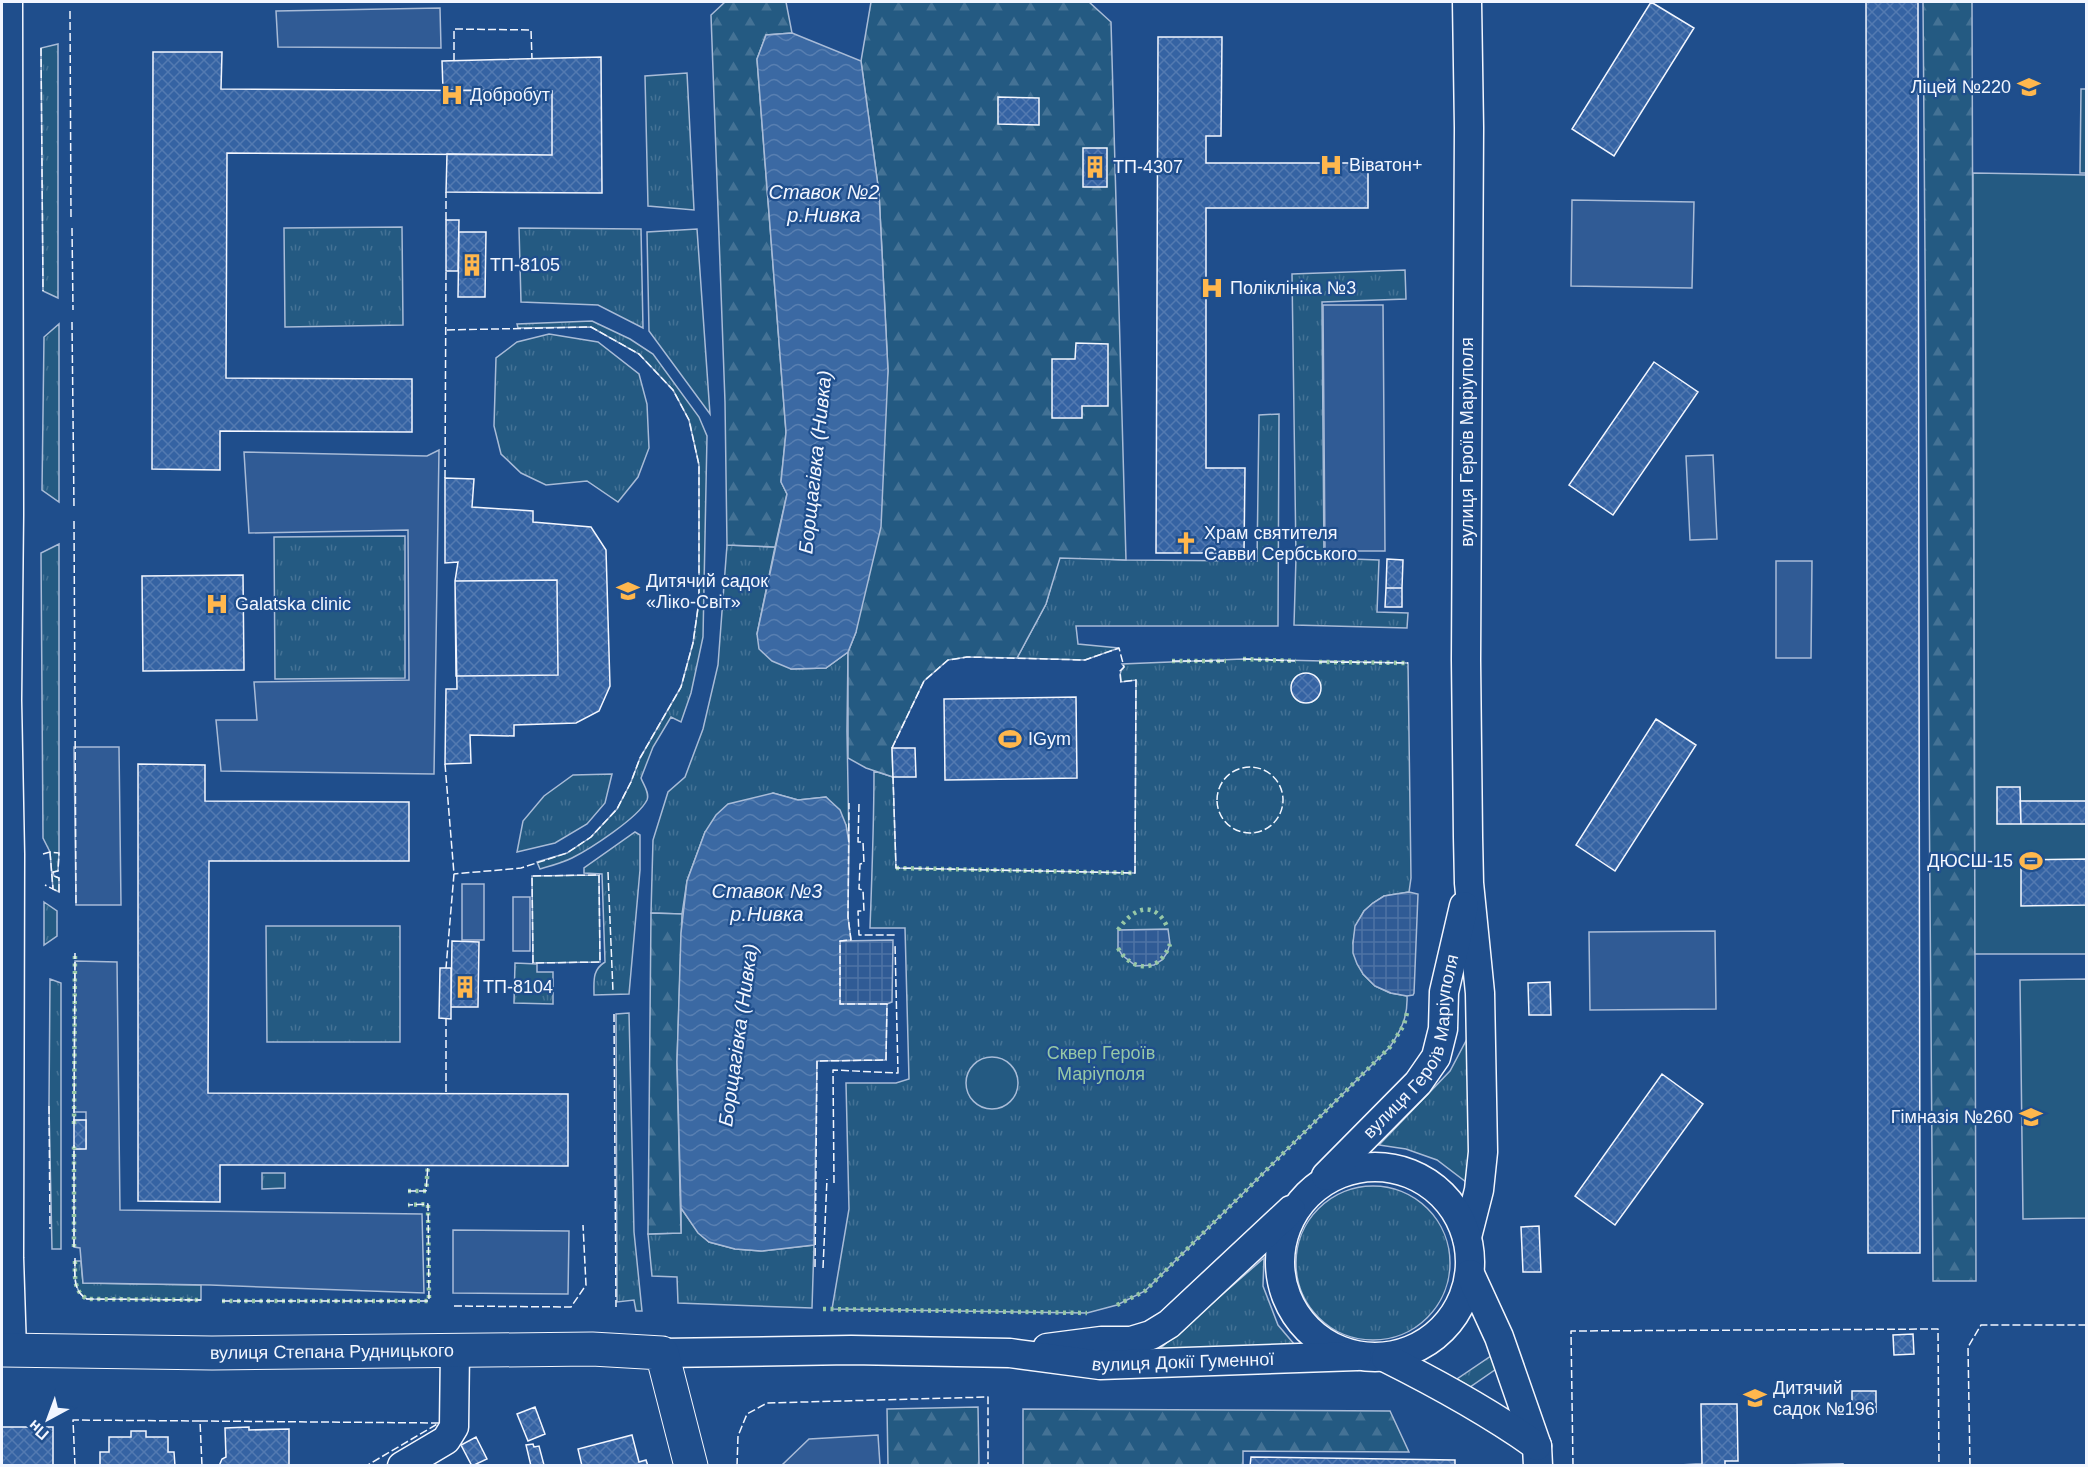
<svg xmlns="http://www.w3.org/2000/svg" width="2088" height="1467" viewBox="0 0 2088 1467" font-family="Arial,sans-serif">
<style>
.grass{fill:url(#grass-tufts);stroke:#a8bbd7;stroke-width:1.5}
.forest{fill:url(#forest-firs);stroke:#a8bbd7;stroke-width:1.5}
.pitch{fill:#245a82;stroke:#a8bbd7;stroke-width:1.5}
.parking{fill:#305b95;stroke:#a8bbd7;stroke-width:1.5}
.plaza{fill:url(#plaza-grid);stroke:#a8bbd7;stroke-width:1.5}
.water{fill:url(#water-waves);stroke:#a8bbd7;stroke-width:1.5}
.building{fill:url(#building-cross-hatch);stroke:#f2f6ff;stroke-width:1.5}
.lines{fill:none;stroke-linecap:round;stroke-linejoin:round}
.minor-casing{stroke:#f2f6ff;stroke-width:31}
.major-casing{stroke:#f2f6ff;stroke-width:35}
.minor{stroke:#1f4e8c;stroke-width:28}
.major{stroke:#1f4e8c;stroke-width:33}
.hedge{stroke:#97c8a6;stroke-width:4.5;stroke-dasharray:3 4.5;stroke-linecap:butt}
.fence{stroke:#f2f6ff;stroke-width:1.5;stroke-dasharray:8 3;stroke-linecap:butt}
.labels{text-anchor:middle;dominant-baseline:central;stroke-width:4.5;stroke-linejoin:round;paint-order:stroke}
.poi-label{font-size:18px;fill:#f2f6ff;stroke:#1f4e8c;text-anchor:start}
.street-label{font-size:18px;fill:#f2f6ff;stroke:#1f4e8c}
.park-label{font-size:18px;fill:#97c8a6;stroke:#1f4e8c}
.water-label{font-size:20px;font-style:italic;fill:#f2f6ff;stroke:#1f4e8c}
</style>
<defs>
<pattern id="grass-tufts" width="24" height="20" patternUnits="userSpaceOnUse" patternTransform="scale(1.5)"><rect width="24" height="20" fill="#245a82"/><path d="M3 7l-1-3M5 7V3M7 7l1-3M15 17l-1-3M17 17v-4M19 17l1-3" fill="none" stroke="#447295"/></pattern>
<pattern id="forest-firs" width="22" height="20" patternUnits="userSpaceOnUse" patternTransform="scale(1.5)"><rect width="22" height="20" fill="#245a82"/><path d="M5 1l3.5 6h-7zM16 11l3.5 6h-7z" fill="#447295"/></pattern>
<pattern id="plaza-grid" width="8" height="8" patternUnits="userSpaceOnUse" patternTransform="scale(1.5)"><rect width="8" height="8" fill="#305b95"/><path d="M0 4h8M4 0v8" fill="none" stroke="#4e73a5"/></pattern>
<pattern id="water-waves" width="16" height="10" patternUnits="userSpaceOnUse" patternTransform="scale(1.5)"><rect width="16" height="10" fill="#3b69a3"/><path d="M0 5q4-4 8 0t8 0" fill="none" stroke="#587fb1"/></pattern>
<pattern id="building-cross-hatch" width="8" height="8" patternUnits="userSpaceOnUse" patternTransform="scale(1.5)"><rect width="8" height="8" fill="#3563a3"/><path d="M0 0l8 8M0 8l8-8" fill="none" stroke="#537ab1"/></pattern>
</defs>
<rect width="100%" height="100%" fill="#1f4e8c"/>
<!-- grass -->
<path class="grass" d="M58,44V298L43,291L41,48Z
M687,73L694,210L648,206L645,76Z
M402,227L403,325L285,327L284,228Z
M519,228L641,229L643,328L598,305L521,302Z
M697,229L710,414L649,331L647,232Z
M1405,270L1406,299L1322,302L1324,558L1379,560L1377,612L1408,613L1407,628L1294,625L1296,557L1292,274Z
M592,321L630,339L653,354L699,417L707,436L703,637L691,693L681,722L671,717L653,747L641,778C643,784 650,793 647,800C638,818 590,849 572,858C562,863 550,866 540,869L537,862L567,853L591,837L617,809L631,782L640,758L681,687L693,643L699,601V465L689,420L673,390L639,354L591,327L518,328L517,324Z
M59,324V502L42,490L44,337Z
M549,334L598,342L639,374L647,404L649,448L638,477L618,502L587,481L546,485L521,473L501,454L494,426L496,358L517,342Z
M1279,414L1278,626H1076L1078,644L1119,648L1085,660L1017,658L1046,604L1059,557L1126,560L1257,561L1259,415Z
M405,536V678L275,679L274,537Z
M59,544V853L58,871L53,872L54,876L59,878V892L53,889L50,852L43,838L41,553Z
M727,545L775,547L757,634L791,669L826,668L848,652L847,731L849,843L846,825L826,797L798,800L773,793L705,832L687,881L682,914L651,913L653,840L668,792L685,777L703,729L718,665Z
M1243,659L1408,663L1411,878L1409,892L1384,896L1373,903L1364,911L1356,926L1353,943L1363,974L1375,986L1390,993L1407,996C1408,1017 1401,1030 1390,1047L1145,1291L1117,1305L1087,1313L832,1309L849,1209L846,1083H896L909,1079L905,928H870C872,875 874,823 874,771L893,777L896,868L1135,873L1136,680L1121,682C1120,676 1119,672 1124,667L1122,664Z
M612,774L605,803L587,824L555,843L517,852L523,821L544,796L573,775Z
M635,832L640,835V870L629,994L594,995C594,981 592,970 605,962L602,874L584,873V868Z
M44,902L57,911V936L44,945Z
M266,926H400V1042H267Z
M515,963L537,964V972H553V1004L514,1003Z
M50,979L61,983V1249H52L49,1106Z
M629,1013L634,1232L642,1311H636L634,1300L617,1302L616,1014Z
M1468,1037L1470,1185L1437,1160L1406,1149L1379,1145L1450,1071Z
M262,1173H285V1188L262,1189Z
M1296 1263a77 77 0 1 1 154 0a77 77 0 1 1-154 0Z
M681,1208L698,1232L709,1242L735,1249L761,1251L814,1245L812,1308L678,1303L677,1277L652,1276L648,1234L681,1233Z
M1264,1258L1263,1286L1278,1325L1300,1351L1155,1353Z
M75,1261H81L83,1283L201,1285V1300L87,1299C73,1291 75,1276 75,1261Z
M1494,1354L1499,1367L1470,1387L1457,1379Z"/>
<!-- forest -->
<path class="forest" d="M725,2H786L792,33L766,35L757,59L786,432L781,481L787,494L775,547L727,545L725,402L711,15Z
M871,2H1089L1111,22L1126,560L1060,558L1046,604L1017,658L967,657L948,660L924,681L892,748L893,777L866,768L848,758V652L856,632L888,371L879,193L861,61Z
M1923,2H1972L1976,1281H1933Z
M651,913L682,914L677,1062L681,1233L648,1234Z
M978,1407L979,1465H888L887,1409Z
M1023,1409L1390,1411L1409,1452L1243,1451V1466L1023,1465Z"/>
<!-- pitch -->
<path class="pitch" d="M2081,89H2086V173H2080Z
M1973,173L2086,175V954H1975Z
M599,875L600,962L533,963L532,876Z
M2086,979V1218L2023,1219L2020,980Z
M966 1083a26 26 0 1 1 52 0a26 26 0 1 1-52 0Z"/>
<!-- parking -->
<path class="parking" d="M440,8L441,48L278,47L276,11Z
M1572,200L1694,202L1692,288L1571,286Z
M1323,305H1383L1385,551H1325Z
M439,450L434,774L221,771L216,720H257L254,682L409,680L408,530L249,533L244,452L427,456Z
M1713,455L1717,539L1690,540L1686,456Z
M1776,561H1812L1811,658H1776Z
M74,747H119L121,905H76Z
M462,884H484V940H462Z
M513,897H530V951H513Z
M1715,931L1716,1009L1590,1010L1589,932Z
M75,961L117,962L120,1210L422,1214L424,1293L210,1285L83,1283L80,1248L74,1247V1149L86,1148V1112H74Z
M453,1230L569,1231L568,1294L453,1293Z
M878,1435L880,1465H782L809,1439Z"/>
<!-- plaza -->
<path class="plaza" d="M1409,892L1418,894L1414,993L1413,995L1407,996L1391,993L1375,986L1363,974L1357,964L1353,953V943L1355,926L1364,911L1373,903L1384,896Z
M1168,929L1170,944L1167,953L1162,960L1154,965L1136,966L1122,955L1118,948V930Z
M893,940L892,1002L887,1004H840V941Z"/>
<!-- water -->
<path class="water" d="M792,33L861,61L879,193L888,371L881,527L856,632L848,652L826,668L791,669L772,661L759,649L757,634L787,494L781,482L786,432L757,59L766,35Z
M773,793L798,800L826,797L840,810L846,825L849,843L848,917L851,940L840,941V1004H887L886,1060L817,1061L814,1245L761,1251L735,1249L709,1242L698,1233L681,1208L677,1062L681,933L687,881L705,832L716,815L728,804Z"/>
<!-- building -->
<path class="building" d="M1651,2L1694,28L1614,156L1572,129Z
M1866,2H1918L1920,1253H1868Z
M1158,37H1222L1221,136H1206V163H1368V208H1206V468H1245L1244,553H1156Z
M153,52H222L221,89L552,91V155L227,153L226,378L412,379V432L220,431V470L152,469Z
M601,57L602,193L446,192L447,154L552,155V91L443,90L442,61Z
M998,97L1039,98V125L998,124Z
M1083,148H1107V187H1083Z
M446,220H459L458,271H446Z
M459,232H486L485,297H458Z
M1076,343L1108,344V406H1082V418H1052V359H1075Z
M1654,362L1698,392L1613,515L1569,485Z
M445,478L474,479L472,507L533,511V522L591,527L606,550L610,686L599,711L576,723L514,725V736L470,735L471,763L445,764L446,689H457L455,581L458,562L445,563Z
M1387,559L1403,560L1402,588H1386Z
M243,575L244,670L143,671L142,576Z
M557,580L558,675L456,676L455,581Z
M1386,588H1402V607H1385Z
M1291 688a15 15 0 1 1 30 0a15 15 0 1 1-30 0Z
M1076,697L1077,778L945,780L944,699Z
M1656,719L1696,745L1615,871L1576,845Z
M892,748H915L916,777H893Z
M138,764L205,765V801L409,802V861H209L208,1093L568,1094V1166L220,1165V1202L138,1201Z
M1997,787H2020L2021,824H1997Z
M2020,801H2086V824H2021Z
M2086,859V905L2021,906V860Z
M452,941L479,942L478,1007H451Z
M440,968H451V1019L439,1018Z
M1550,982L1551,1015H1529L1528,983Z
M1662,1074L1703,1104L1615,1225L1575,1196Z
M74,1120H86V1149H74Z
M1539,1226L1541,1272H1523L1521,1227Z
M1913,1334L1914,1354L1894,1355L1893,1335Z
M1852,1391H1876V1412L1852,1413Z
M1701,1404H1737L1738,1461H1725V1466H1653L1702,1464Z
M535,1407L545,1434L528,1441L517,1414Z
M2,1427H53V1466H2Z
M249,1427V1430L289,1429V1466H219L222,1459L226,1457L225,1428Z
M131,1431H146V1437H168V1452H174L175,1466H100V1452H109V1437H131Z
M632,1435L639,1462L646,1460L648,1466H582L578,1449Z
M476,1437L487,1459L472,1466L461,1445Z
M533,1444L534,1447L539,1446L544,1465L531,1466L526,1445Z
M1251,1457L1455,1460V1466H1250Z
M1843,1464V1466L1770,1465Z"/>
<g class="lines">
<!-- minor casing -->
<g class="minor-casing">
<g id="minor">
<path d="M8,2L9,515L7,700L10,854L9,1258L12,1350"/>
<path d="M1467,2L1469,128L1466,660L1468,837L1469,883L1480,993L1483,1152L1479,1190L1467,1237"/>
<circle cx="1375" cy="1262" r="95"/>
<path id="s1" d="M1326,1176L1418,1083L1436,1057L1443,1029L1444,992L1464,906"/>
<path d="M1470,1274L1499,1337L1537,1446L1538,1466"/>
<path d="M1047,1348L1101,1341H1131L1151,1335L1169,1324L1291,1210"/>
<path id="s2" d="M662,1353L851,1350L1010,1353L1100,1365L1357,1356"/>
<path d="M1386,1358C1438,1384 1489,1412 1537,1446"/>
<path d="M402,1466L446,1440L454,1427L455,1350"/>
</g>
</g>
<!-- major casing -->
<g class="major-casing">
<g id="major">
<path id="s3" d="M2,1350L212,1353L592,1349L662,1353L691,1466"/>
</g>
</g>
<!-- minor -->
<use href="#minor" class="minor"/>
<!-- major -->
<use href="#major" class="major"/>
<!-- hedge -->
<path class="hedge" d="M1243,659L1296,661
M1172,661H1226
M1319,662L1408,663
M896,868L1135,873
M1118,930C1133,907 1156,899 1168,929
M1118,948C1132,973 1160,973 1170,944
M74,1124L75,953
M408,1191H426L428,1165
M74,1247V1145
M75,1261C75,1276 73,1291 87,1299L201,1300
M222,1301H429L428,1204L408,1205
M1117,1305L1145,1291L1390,1047L1404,1025L1408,1009
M823,1309L1087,1313"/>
<!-- fence -->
<path class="fence" d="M70,11L71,218
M41,48L43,291
M454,61V29L531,30L532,59
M446,220V192
M72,228L73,310
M72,322L74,508
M447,330L591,327L639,354L673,390L689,420L699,465V601L693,643L681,687L640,758L631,782L617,809L591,837L567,853L521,868L454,874
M445,478L446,271
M74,521L76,905
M1243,659L1296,661
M1172,661H1226
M1319,662L1408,663
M892,748L924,681L948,660L967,657L1085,660L1119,648L1124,667L1120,671L1121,682L1136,680L1135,873L896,868L893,777
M445,764L454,874L446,968
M1217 800a33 33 0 1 1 66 0a33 33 0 1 1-66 0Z
M859,804L858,842H863L864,863L860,864L859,889L863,890L864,911H858L859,935H896
M50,852L53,889
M43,854L50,852L59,853L58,871L53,872L54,876L59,878V892L45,885
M608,872L613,992
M599,875L600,962L533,963L532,876Z
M614,1014L616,1307
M446,1018V1094
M49,1106L50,1229
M74,1124L75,953
M834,1183L833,1070L898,1073L895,944
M408,1191H426L428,1165
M74,1247V1145
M75,1258C75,1274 72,1291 87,1299L201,1300
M815,1267L817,1061L886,1060L887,1004H840V941L851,940L848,917L849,803
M823,1268L827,1179
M222,1301H429L428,1204L408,1205
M454,1306L571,1307L586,1285L583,1225
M200,1421L439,1423L366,1466
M75,1466L73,1420L200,1421L202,1466
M737,1466L738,1436L747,1414L767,1403L988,1397V1466
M1573,1466L1571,1331L1938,1329L1939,1466
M1970,1466L1968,1347L1981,1325H2086"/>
</g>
<!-- icons -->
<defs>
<g id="school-bare" transform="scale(1.8)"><path d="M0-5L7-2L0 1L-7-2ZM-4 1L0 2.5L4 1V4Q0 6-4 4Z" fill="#ffb74d" stroke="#1f4e8c" stroke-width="2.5" paint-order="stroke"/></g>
<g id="hospital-bare" transform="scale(1.8)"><path d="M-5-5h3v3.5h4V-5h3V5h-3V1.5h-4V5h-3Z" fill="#ffb74d" stroke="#1f4e8c" stroke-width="2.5" paint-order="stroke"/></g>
<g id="building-bare" transform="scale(1.8)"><path d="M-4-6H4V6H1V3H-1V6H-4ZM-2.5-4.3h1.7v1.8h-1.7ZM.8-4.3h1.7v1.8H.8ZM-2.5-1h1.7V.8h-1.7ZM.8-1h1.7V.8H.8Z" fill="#ffb74d" stroke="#1f4e8c" stroke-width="2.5" paint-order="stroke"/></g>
<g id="church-bare" transform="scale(1.8)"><path d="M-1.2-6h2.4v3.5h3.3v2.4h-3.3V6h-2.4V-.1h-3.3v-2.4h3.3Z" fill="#ffb74d" stroke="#1f4e8c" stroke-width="2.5" paint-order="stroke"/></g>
<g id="stadium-bare" transform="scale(1.8)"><path d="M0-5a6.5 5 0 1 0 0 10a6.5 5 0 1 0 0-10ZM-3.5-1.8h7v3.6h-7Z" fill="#ffb74d" stroke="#1f4e8c" stroke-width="2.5" paint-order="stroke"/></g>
</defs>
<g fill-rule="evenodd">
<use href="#school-bare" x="2029" y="87"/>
<use href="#hospital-bare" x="452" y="95"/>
<use href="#hospital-bare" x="1331" y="165"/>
<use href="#building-bare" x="1095" y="167"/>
<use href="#building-bare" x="472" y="265"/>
<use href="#hospital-bare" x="1212" y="288"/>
<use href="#church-bare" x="1186" y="543"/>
<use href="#school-bare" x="628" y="591"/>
<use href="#hospital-bare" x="217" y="604"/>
<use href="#stadium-bare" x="1010" y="739"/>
<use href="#stadium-bare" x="2031" y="861"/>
<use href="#building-bare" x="465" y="987"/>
<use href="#school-bare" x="2031" y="1117"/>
<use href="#school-bare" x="1755" y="1398"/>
</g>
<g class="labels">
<!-- poi labels -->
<g class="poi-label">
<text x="2011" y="87" text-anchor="end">Ліцей №220</text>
<text x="470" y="95">Добробут</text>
<text x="1349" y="165">Віватон+</text>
<text x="1113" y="167">ТП-4307</text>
<text x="490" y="265">ТП-8105</text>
<text x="1230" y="288">Поліклініка №3</text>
<text x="1204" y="533">Храм святителя<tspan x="1204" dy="21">Савви Сербського</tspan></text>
<text x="646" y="581">Дитячий садок<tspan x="646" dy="21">«Ліко-Світ»</tspan></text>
<text x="235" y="604">Galatska clinic</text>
<text x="1028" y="739">IGym</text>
<text x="2013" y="861" text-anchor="end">ДЮСШ-15</text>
<text x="483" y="987">ТП-8104</text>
<text x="2013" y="1117" text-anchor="end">Гімназія №260</text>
<text x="1773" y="1388">Дитячий<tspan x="1773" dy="21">садок №196</tspan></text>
</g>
<!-- street labels -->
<g class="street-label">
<text transform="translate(1467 442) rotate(-90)">вулиця Героїв Маріуполя</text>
<text stroke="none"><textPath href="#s1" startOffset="162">вулиця Героїв Маріуполя</textPath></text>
<text stroke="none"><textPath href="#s3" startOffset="330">вулиця Степана Рудницького</textPath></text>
<text stroke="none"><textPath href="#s2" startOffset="522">вулиця Докії Гуменної</textPath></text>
</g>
<!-- park labels -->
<g class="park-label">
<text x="1101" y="1053">Сквер Героїв<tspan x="1101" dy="21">Маріуполя</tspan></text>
</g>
<!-- water labels -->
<g class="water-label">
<text x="824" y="192">Ставок №2<tspan x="824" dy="23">р.Нивка</tspan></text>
<text transform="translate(815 462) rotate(-84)">Борщагівка (Нивка)</text>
<text x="767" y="891">Ставок №3<tspan x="767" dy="23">р.Нивка</tspan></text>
<text transform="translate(738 1035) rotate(-82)">Борщагівка (Нивка)</text>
</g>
</g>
<!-- border -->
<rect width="2088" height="1467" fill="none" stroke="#f2f6ff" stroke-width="6"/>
<!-- north arrow -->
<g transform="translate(48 1419) rotate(221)" stroke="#1f4e8c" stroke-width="4.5" paint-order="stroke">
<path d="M0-4.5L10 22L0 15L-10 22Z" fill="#f2f6ff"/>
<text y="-9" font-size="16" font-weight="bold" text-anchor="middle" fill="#f2f6ff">Пн</text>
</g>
</svg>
